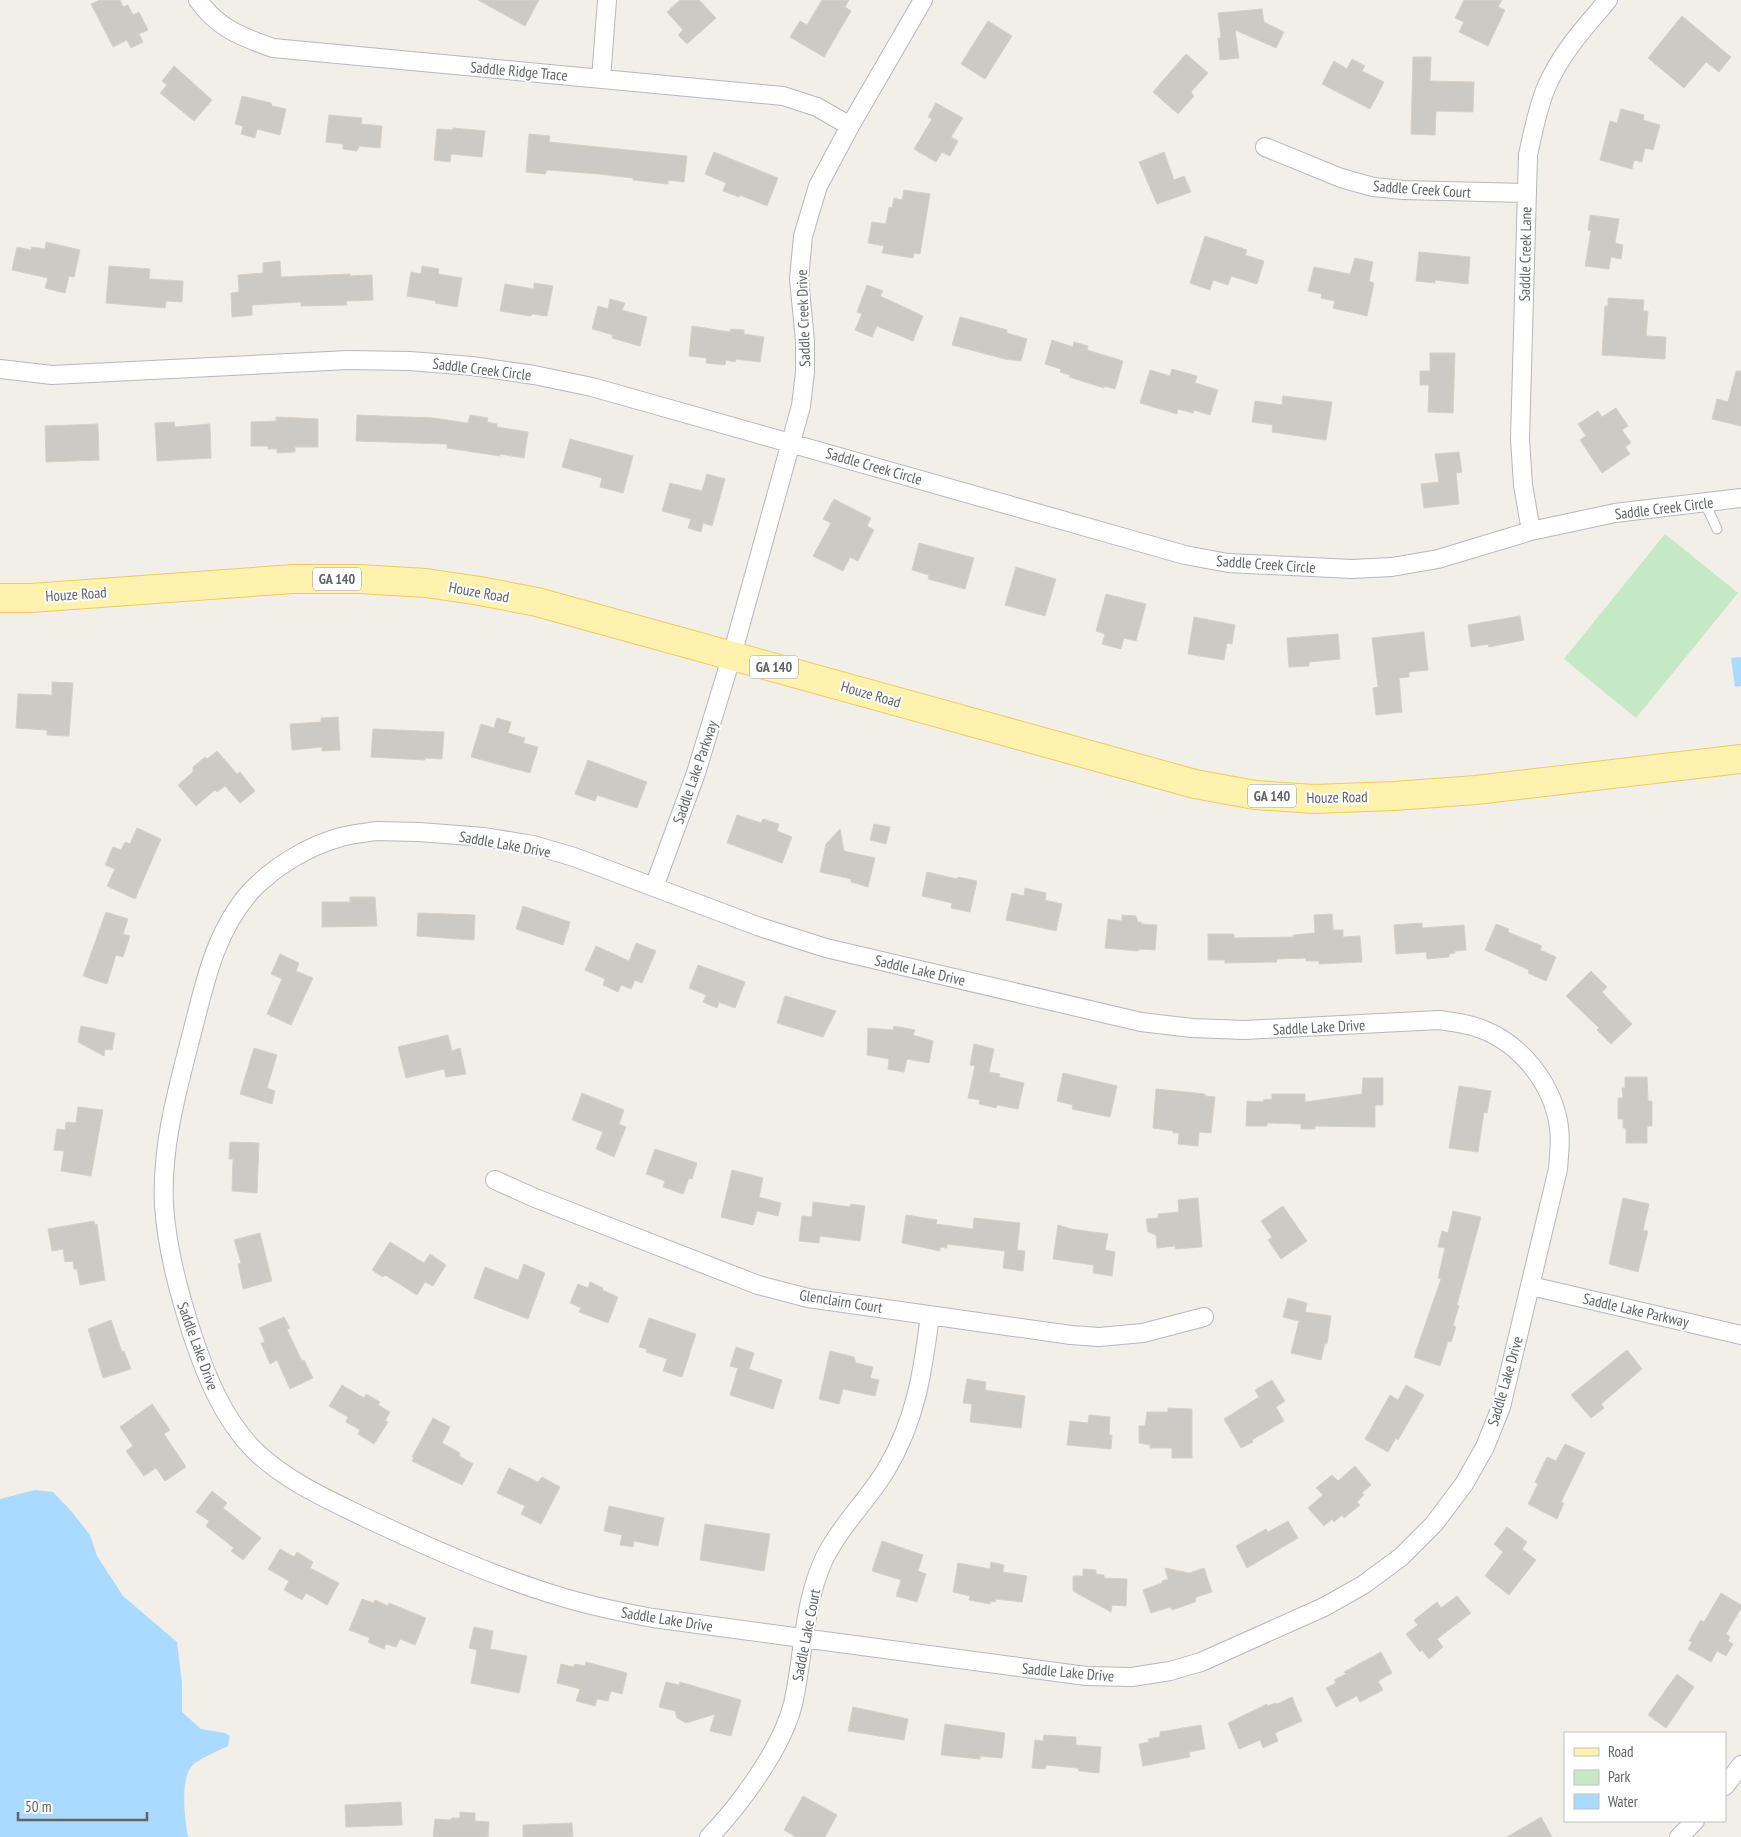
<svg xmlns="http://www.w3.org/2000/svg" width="1741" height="1837" viewBox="0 0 1741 1837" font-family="'PT Sans Narrow',sans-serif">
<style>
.green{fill:#c5e8c5}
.water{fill:#aadaff}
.building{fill:#cccac5;stroke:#d6d1c6}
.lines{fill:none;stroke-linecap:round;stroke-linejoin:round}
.lane-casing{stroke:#b5b8bc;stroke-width:11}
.street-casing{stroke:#b5b8bc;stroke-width:20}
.primary-casing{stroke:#f2c960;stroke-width:30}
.lane{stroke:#fff;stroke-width:9}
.street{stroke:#fff;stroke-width:18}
.primary{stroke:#fff2af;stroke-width:28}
.labels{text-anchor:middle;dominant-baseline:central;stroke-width:4;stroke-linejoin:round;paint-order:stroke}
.shield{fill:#fff;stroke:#8f9295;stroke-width:1}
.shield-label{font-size:14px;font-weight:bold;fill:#5f6368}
.street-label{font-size:15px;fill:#5f6368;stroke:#fff}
</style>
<rect width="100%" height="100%" fill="#f1efe8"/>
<!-- green -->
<path class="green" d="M1665,534L1738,593L1636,718L1564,659Z"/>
<!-- water -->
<path class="water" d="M1741,657V686L1735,687L1731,658Z
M35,1490L53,1492L72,1512L90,1535L97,1556L123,1596L177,1642L182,1683V1712L201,1729L225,1733L230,1736L228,1746C220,1750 196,1760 191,1767C180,1782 185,1820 188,1837H0V1499Z"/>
<!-- building -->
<path class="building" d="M100,0H120L123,7L128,5L133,15L139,12L148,30L139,34L143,42L131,48L127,40L113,47L91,4Z
M478,0H539L525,26Z
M680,0H699L716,18L687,44L678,35L683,30L667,12Z
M822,0H849L845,7L851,11L824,57L790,37L800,21L807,25Z
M1464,0H1502L1498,7L1505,10L1488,46L1459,32L1464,22L1455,18Z
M1262,9L1264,22L1284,32L1276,48L1235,30L1239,58L1220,60L1218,38H1221L1218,13Z
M1682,16L1731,57L1719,72L1706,62L1684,88L1648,58Z
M988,21L1012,36L985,79L961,64Z
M1186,54L1208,73L1191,92L1194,96L1178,114L1153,92Z
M1413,57H1431L1430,81L1474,82L1473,112L1436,111L1435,135L1411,134Z
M1352,59L1365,66L1362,71L1384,82L1370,109L1322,84L1334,61L1347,69Z
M174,66L212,100L194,121L160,93L167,85L162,81Z
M242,96L271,103L272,106L286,109L280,135L257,129L255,138L241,134L243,126L235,124Z
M936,103L963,118L951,137L958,141L950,156L942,152L936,162L914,149L932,119L928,117Z
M1621,109L1644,115L1643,120L1660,125L1653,150L1645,148L1642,162L1634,160L1632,169L1600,160L1610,121L1617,123Z
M329,115L362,118L361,124L382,126L380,148L359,146L357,151L343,149V144L326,142Z
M453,128L485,131L482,157L451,154L450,162L434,160L437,129L453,130Z
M529,134L550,136L549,142L687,156L684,182L668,180V184L633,180V178L599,174L547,170L545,174L526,172Z
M714,152L778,178L767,206L740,195L739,197L723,191L726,183L705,174Z
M1164,152L1174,180L1184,176L1191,192L1157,204L1139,162Z
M904,190L930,194L920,254L914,253L913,258L882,253L884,246L868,243L872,222L886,224L889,207L892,208L894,198L902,200Z
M1590,215L1619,219L1615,243L1623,245L1621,259L1611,257L1609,269L1585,266L1591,231L1588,230Z
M1205,236L1247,250L1245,255L1264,261L1257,284L1231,276L1228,285L1213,280L1210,290L1190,283Z
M46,242L80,250L74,277L69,276L65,293L45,288L48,278L12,270L17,247L31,250L32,247L45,249Z
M1419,252L1470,257L1468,284L1435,280V283L1416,281Z
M1355,258L1373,262L1369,281L1374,283L1367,316L1333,308L1335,301L1321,298L1322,294L1308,291L1314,267L1350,274Z
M280,261L281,277L350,274V276L372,275L373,300L346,301L347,305L301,306V302L252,305V315L232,317L231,293L239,292L238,275L263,273V263Z
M109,266L150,269L149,279L183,281L182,302L166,301L165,308L106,303Z
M422,266L439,269L438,274L462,278L457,307L435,303L436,301L407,296L411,272L421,274Z
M534,283L553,286L547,316L533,314L530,316L500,311L505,284L534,289Z
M867,285L883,291L880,296L923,316L913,341L877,326L872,337L855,330L862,314L857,312Z
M1608,298L1644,300L1643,311H1648L1646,336L1666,337L1665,359L1602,355L1605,306H1608Z
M610,299L625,303L622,310L647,317L640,346L612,338L613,335L592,329L598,306L608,309Z
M960,317L1007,330V333L1027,339L1021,361L1005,359L952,345Z
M692,326L730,332L731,329L744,330V334L764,337L760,362L736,359L735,362L726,360L725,365L706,363L707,358L689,356Z
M1052,340L1073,347L1074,342L1088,346L1087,350L1123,361L1115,389L1104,386V388L1069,377L1070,375L1060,372L1061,369L1045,364Z
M1430,353H1455L1453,413L1428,412L1429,385H1420V371H1430Z
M1172,369L1197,376L1195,383L1218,390L1210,415L1194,410L1193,413L1178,409L1177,414L1140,403L1150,370L1170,376Z
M1736,371H1741V426L1712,419L1717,399L1728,402Z
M1283,396L1332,402L1326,440L1272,432L1273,425L1252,422L1255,401L1282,405Z
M1616,408L1628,426L1622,430L1631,443L1625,447L1630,454L1602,473L1580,440L1586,436L1578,424L1598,411L1602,417Z
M357,415L433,418L468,423L470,415L488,418L487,422L497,424V427L528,432L524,458L500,454V456L447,448V444L356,441Z
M276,417L318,419V447H295V452L277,453V449H268V446H251V422L276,421Z
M174,422L175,427L210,424L211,458L157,461L155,423Z
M98,424L99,460L46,462L45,426Z
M570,439L633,456L623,493L600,487L602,478L562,467Z
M1459,452L1462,472L1456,473L1459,504L1424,508L1421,484L1439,482L1435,454Z
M707,474L725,479L712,526L703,523L701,532L688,528L691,519L662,511L670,483L702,491Z
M834,499L871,518L867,526L874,530L858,561L850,557L843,571L813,556L831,523L823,519Z
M919,543L974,558L965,589L928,579L929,575L912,570Z
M1016,567L1056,579L1045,616L1005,605Z
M1106,594L1146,604L1136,641L1124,638L1121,649L1102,644L1105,634L1096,631Z
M1520,616L1524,640L1489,647L1488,644L1471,647L1468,625Z
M1194,617L1235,625L1232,644L1227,643L1224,660L1188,654Z
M1424,632L1428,670L1409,672V677L1399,678L1402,712L1376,715L1373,688L1378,687L1372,638Z
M1338,634L1340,659L1309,662V666L1289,667L1287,638Z
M52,682L73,683L69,736L47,735V730L16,728L18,694L52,695Z
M338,717L340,750L322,751V747L292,750L290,724L321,722V718Z
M497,718L511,722L508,733L525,738L523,743L538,747L530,773L471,757L481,724L494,728Z
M373,729L444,732L442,759L425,758V760L371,757Z
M217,751L237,774L240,772L255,791L240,803L225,786L217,792L215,790L196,806L178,785L193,772V767L205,757L207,759Z
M588,760L647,782L637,808L597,795L595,801L575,794Z
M737,815L761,823L763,819L779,824L777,831L792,837L782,863L727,843Z
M874,824L890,827L886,844L870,840Z
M137,828L161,839L135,899L107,886L115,869L105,865L113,847L121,850L125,842L130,844Z
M840,829L844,851L875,858L868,887L851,882V879L820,872L826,844Z
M927,872L957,879L958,877L977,881L970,912L951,908L952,903L922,896Z
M1025,888L1046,893L1045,900L1062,904L1056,931L1006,920L1012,893L1024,896Z
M350,897H375L377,926L322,927V902H350Z
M523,906L570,922L563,945L516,929Z
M106,912L128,919L123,934L130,936L123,957L116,955L107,984L83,976Z
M418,913L475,915L474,940L417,936Z
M1332,914L1333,930H1343V937L1360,936L1362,962L1319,964V961H1306V958L1276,959L1277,962L1225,963V960H1208V934H1234V938L1293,937V935L1315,933L1314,915Z
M1122,915L1136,916L1138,922H1141V924L1157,925L1155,950L1139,949L1138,951L1105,948L1108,919L1122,921Z
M1422,923V928L1464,925L1466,950L1455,951V953L1449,954V957L1427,959L1426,952L1396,954L1394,925Z
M1496,924L1509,929L1508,932L1542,946L1540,950L1556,957L1546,981L1528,973L1529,970L1485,950Z
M636,943L656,951L642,983L635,980L631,989L621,985L618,992L603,985L605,979L585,970L596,946L629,961Z
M280,954L299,963L296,971L313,978L291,1025L267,1014L282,979L271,974Z
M698,965L745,982L735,1008L719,1002L717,1008L703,1002L706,995L689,988Z
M1591,971L1607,987L1602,992L1632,1024L1611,1044L1597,1030L1599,1028L1566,996Z
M785,996L836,1011L823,1037L777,1023Z
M81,1026L115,1033L112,1050L105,1049L104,1056L78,1042Z
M894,1026L915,1030L913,1035L933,1041L929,1063L907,1059L904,1072L888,1069L889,1059L867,1055L868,1028L893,1030Z
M448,1035L452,1051L460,1048L466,1074L446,1077L444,1069L406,1078L398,1047Z
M974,1044L994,1049L989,1072L1000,1074L999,1077L1024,1083L1018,1109L997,1105L996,1108L979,1104L980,1100L968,1098L975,1066L970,1065Z
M254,1048L277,1055L267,1088L275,1091L272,1104L240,1094Z
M1063,1073L1117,1086L1110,1117L1072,1109L1073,1105L1057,1101Z
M1625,1077H1647L1648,1101H1652V1126H1647V1143H1626V1128H1623V1119H1618V1098H1623L1622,1088H1625Z
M1363,1078H1383V1105H1375V1127L1315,1126V1129H1301V1124L1267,1123V1126H1246L1247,1101L1264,1102L1263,1100L1272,1099V1094H1305V1102L1362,1094Z
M1459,1086L1491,1091L1487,1113L1484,1112L1478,1152L1449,1148Z
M1156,1089L1205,1094V1096L1215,1097L1211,1133L1199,1132L1198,1146L1178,1144L1179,1133H1173V1131L1153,1128Z
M582,1093L624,1110L619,1124L626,1127L614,1157L596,1149L603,1132L572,1120Z
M78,1107L103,1110L91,1176L61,1171L64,1151L54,1150L57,1129L65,1130L66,1122L76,1123Z
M230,1142L259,1143L257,1193L232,1191L233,1159H229Z
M655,1149L697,1163L692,1179L689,1178L683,1194L663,1187L665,1181L646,1174Z
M732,1170L763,1178L759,1197L781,1203L778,1216L757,1211L753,1225L721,1217Z
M1198,1198L1202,1247L1176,1249L1175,1246L1157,1248L1156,1235L1148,1232L1146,1219L1158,1218V1214L1179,1212L1178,1200Z
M1623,1198L1649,1204L1643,1230L1648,1231L1638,1272L1609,1264Z
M813,1202L850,1207L851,1204L865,1206L860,1241L820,1236L819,1243L799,1241L802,1216L812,1217Z
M1283,1206L1307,1241L1281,1259L1268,1240L1272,1237L1261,1221Z
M1453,1211L1481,1217L1457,1305L1459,1306L1453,1325L1456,1327L1451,1342L1448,1341L1440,1366L1414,1357L1441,1279L1438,1278L1445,1248L1438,1247L1442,1231L1448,1233Z
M906,1215L937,1220L936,1224L973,1229L974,1218L1020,1223L1017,1250L1025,1251L1023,1271L1003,1268L1005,1251L947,1244V1248L940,1247V1251L902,1243Z
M94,1221L95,1225L97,1224L105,1280L80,1285L77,1269H74L73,1261L65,1262L63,1249L52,1251L48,1229Z
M1058,1225L1071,1229L1108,1234L1105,1250L1115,1252L1112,1276L1093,1273L1094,1265L1053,1259Z
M260,1233L272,1281L243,1289L238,1264L241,1263L234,1240Z
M390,1242L424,1263L430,1254L446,1265L433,1286L425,1282L417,1295L385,1275L383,1277L372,1270Z
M524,1264L545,1273L528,1319L474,1298L485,1267L518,1280Z
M590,1282L603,1288L602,1290L618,1297L608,1323L579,1312L581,1308L570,1303L578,1284L588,1288Z
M1288,1298L1307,1303L1305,1312L1331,1316L1327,1344L1325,1343L1321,1360L1291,1353L1299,1321L1283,1317Z
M284,1317L290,1328L287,1330L302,1361L304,1360L313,1378L290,1389L277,1360L270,1364L261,1343L265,1342L259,1328Z
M649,1318L696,1334L682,1377L663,1371L667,1359L646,1352L647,1349L639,1347Z
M111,1320L122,1352L124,1351L131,1369L103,1378L88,1329Z
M736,1347L754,1353L749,1369L782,1380L773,1409L730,1395L738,1368L730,1366Z
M1627,1350L1642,1369L1601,1404L1604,1408L1591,1418L1571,1395Z
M830,1351L854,1357L856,1363L873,1367L870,1378L879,1380L875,1396L843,1389L839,1404L819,1399Z
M967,1379L986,1382L985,1390L1025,1396L1021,1428L970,1422L972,1404L963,1403Z
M1272,1380L1285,1401L1276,1407L1284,1421L1252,1440L1253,1442L1241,1448L1224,1419L1259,1397L1255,1390Z
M342,1385L364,1398L366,1394L380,1402L378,1405L390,1412L385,1421L388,1422L374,1444L358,1434L360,1430L346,1422L348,1417L329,1406Z
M1406,1385L1424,1395L1398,1440L1396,1438L1388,1452L1365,1439L1390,1395L1398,1400Z
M152,1404L170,1430L164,1434L186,1467L165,1481L156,1468L144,1476L126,1451L133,1446L120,1427Z
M1168,1408L1192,1409V1458H1172V1448H1150V1445L1139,1443V1426H1145L1147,1412H1168Z
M1089,1415L1110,1417L1109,1435H1112L1111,1449L1067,1445L1070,1421L1088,1423Z
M433,1418L450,1427L442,1443L460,1453L459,1456L473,1464L462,1485L412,1461L414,1458L412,1457Z
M1565,1444L1585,1453L1561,1502L1564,1503L1557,1519L1528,1504L1538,1484L1535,1482L1547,1457L1556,1461Z
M1355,1466L1371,1485L1362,1493L1364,1495L1357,1502L1360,1505L1344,1518L1342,1515L1334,1522L1332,1519L1324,1526L1308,1508L1323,1495L1316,1488L1332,1475L1338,1481Z
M509,1468L538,1482L542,1477L560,1487L541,1524L521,1514L525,1506L497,1493Z
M212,1491L227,1503L223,1508L261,1538L243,1560L231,1551L234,1548L206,1526L209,1521L196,1512Z
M609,1506L664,1518L658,1546L634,1541L633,1547L620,1545L622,1535L604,1531Z
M1288,1521L1298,1538L1247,1568L1236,1546L1266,1529L1268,1532Z
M705,1524L770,1534L764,1571L700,1560Z
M1507,1527L1527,1542L1522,1549L1536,1560L1509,1595L1485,1576L1503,1552L1494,1544Z
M882,1541L923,1555L918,1571L926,1574L917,1602L896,1596L901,1580L872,1571Z
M280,1549L294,1557L297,1552L313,1562L310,1568L339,1583L327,1605L306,1593L302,1600L284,1590L289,1581L268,1569Z
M991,1562L1004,1565L1003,1572L1027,1576L1022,1602L996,1599L995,1602L990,1601V1604L969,1600L970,1596L953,1592L958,1563L990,1569Z
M1165,1568L1189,1573L1204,1568L1212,1592L1196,1597L1195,1602L1172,1610L1170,1607L1151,1613L1143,1590L1162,1583V1581L1168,1579Z
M1083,1569L1096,1570V1574L1104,1575V1578L1127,1579L1126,1606L1112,1605L1111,1612L1073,1591V1576H1083Z
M1721,1593L1741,1605V1608L1726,1634L1730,1637L1728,1641L1733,1644L1726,1656L1717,1651L1711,1662L1688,1649L1692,1642L1689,1641L1701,1620L1704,1622Z
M1457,1596L1471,1613L1437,1639L1443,1647L1429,1659L1422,1650L1420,1652L1406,1634L1418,1625L1414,1620L1437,1602L1441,1608Z
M362,1599L373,1603L375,1600L388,1606L389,1603L426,1618L415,1645L400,1639L396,1647L386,1644L384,1649L368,1642L370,1638L349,1630Z
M474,1627L493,1631L490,1649L527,1656L519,1693L471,1683L477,1650L469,1648Z
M1381,1652L1392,1673L1378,1681L1383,1690L1360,1702L1357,1696L1336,1707L1326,1688L1336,1683L1334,1680L1346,1674L1344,1672Z
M586,1662L627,1673L622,1694L611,1691L608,1701L597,1699L595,1706L576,1701L580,1689L557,1683L561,1664L573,1667L575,1664L585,1666Z
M1677,1674L1694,1687L1666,1728L1648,1715Z
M666,1682L679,1685L680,1682L741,1700L731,1736L710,1731L715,1714L686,1723L677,1718L675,1711L659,1707Z
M1292,1697L1302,1721L1275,1733L1278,1741L1263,1748L1260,1740L1239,1749L1228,1723L1267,1704V1706L1276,1703L1277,1704Z
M853,1707L908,1719L904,1740L848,1731Z
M945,1724L1005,1733L1002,1758L980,1756V1759L941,1755Z
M1201,1725L1205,1749L1189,1752L1190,1757L1143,1766L1139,1744L1149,1742L1148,1739L1160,1737V1732Z
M1044,1735L1076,1737V1745L1101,1747L1099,1773L1079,1771L1078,1768L1046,1765L1045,1769L1032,1768L1035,1740L1043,1741Z
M803,1796L837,1815L825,1837H796L784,1830Z
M401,1802L402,1825L346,1827L345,1805Z
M460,1812L475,1813V1821L489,1822L488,1837H433L435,1819L451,1820L452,1818H460Z
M1541,1817L1552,1837H1507Z
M572,1823L573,1837H523V1825Z"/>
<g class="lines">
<!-- lane casing -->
<g class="lane-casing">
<path id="lane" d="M1705,503L1717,529"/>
</g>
<!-- street casing -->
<g class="street-casing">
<path id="street" d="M198,0C217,28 242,37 273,48L783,96L817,107L850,126
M601,79L607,0
M1265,147L1341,178L1373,187L1403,190L1526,193
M0,369L52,375L348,360L410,361L472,366L534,375L592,387L1185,555L1228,563L1352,569L1392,567L1438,559L1531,531L1615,513L1741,498
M1531,531L1523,485L1520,439L1528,155C1533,132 1537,110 1546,88C1560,54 1585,27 1608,0
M376,831L419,832L484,837L533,845L574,857L760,927L826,948L1141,1022L1192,1028L1245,1030L1439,1020C1455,1022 1470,1024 1484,1030C1523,1046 1553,1085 1559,1127C1561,1141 1559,1155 1558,1169L1501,1407L1485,1447L1464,1484L1434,1524L1401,1557L1363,1585L1324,1607L1201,1662L1170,1671L1132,1677L1086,1676L653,1618C620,1612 587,1605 555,1595C490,1575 426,1546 364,1517C325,1498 286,1481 254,1450C223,1418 207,1378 193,1337C179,1293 167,1250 164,1205C161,1143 179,1084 194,1025C206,977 217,929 251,891C275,866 308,846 341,837C352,834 365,833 376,831Z
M654,887L696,773L732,655L801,406L805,372V341L799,279L803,236L818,186L850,126L923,0
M495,1180L535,1198L758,1285L808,1298L1071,1335L1099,1337L1143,1333L1204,1317
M1531,1286L1741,1335
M1725,1786L1741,1765
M709,1837C740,1805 782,1748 793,1704C804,1655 803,1603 825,1557C841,1525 868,1500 886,1470C916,1420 923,1371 930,1315
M1679,1837L1695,1821"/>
</g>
<!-- primary casing -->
<g class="primary-casing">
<path id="primary" d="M0,598H31L293,579H359L426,583L480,591L537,602L1195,784L1255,795L1314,799L1394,796L1476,790L1741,759"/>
</g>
<!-- lane -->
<use href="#lane" class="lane"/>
<!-- street -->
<use href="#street" class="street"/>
<!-- primary -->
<use href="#primary" class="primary"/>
</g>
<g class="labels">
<!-- shield labels -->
<g class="shield">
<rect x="313" y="567.5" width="48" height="23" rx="4"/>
<rect x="750" y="655.5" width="48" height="23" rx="4"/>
<rect x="1248" y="784.5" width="48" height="23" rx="4"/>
</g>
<g class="shield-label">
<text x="337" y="579">GA 140</text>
<text x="774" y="667">GA 140</text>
<text x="1272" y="796">GA 140</text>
</g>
<!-- street labels -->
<g class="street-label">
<text transform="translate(519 71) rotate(5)">Saddle Ridge Trace</text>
<text transform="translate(1422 189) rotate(4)">Saddle Creek Court</text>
<text transform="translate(1525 254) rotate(-89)">Saddle Creek Lane</text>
<text transform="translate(803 318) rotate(-92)">Saddle Creek Drive</text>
<text transform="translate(482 369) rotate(7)">Saddle Creek Circle</text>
<text transform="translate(874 466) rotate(16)">Saddle Creek Circle</text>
<text transform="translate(1664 508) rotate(-7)">Saddle Creek Circle</text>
<text transform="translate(1266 564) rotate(4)">Saddle Creek Circle</text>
<text transform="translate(479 592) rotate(10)">Houze Road</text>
<text transform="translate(76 594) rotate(-4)">Houze Road</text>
<text transform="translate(871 694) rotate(16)">Houze Road</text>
<text transform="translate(695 772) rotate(-71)">Saddle Lake Parkway</text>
<text transform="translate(1337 797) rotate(-1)">Houze Road</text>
<text transform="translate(505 844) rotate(10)">Saddle Lake Drive</text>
<text transform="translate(920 970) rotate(13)">Saddle Lake Drive</text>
<text transform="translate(1319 1027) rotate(-3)">Saddle Lake Drive</text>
<text transform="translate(841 1301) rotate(9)">Glenclairn Court</text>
<text transform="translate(1636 1310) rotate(13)">Saddle Lake Parkway</text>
<text transform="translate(198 1346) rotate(70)">Saddle Lake Drive</text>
<text transform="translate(1505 1381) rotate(-74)">Saddle Lake Drive</text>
<text transform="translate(667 1619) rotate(9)">Saddle Lake Drive</text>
<text transform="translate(806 1635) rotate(-79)">Saddle Lake Court</text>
<text transform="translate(1068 1672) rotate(5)">Saddle Lake Drive</text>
</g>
</g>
<!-- legend -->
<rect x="1564" y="1732" width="162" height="90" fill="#ffffff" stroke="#bfc1c3"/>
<rect x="1574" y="1748" width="25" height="8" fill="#fff2af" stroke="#bfc1c3"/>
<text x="1608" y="1757" font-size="15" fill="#5f6368">Road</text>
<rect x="1574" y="1770" width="25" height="15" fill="#c5e8c5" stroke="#bfc1c3"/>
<text x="1608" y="1782" font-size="15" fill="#5f6368">Park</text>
<rect x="1574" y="1794" width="25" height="15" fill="#aadaff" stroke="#bfc1c3"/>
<text x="1608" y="1807" font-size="15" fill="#5f6368">Water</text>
<!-- scale -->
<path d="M18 1812v8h129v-8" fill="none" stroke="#5f6368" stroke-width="2.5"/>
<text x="25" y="1812" font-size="15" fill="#5f6368" stroke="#ffffff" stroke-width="4" paint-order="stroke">50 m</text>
</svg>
